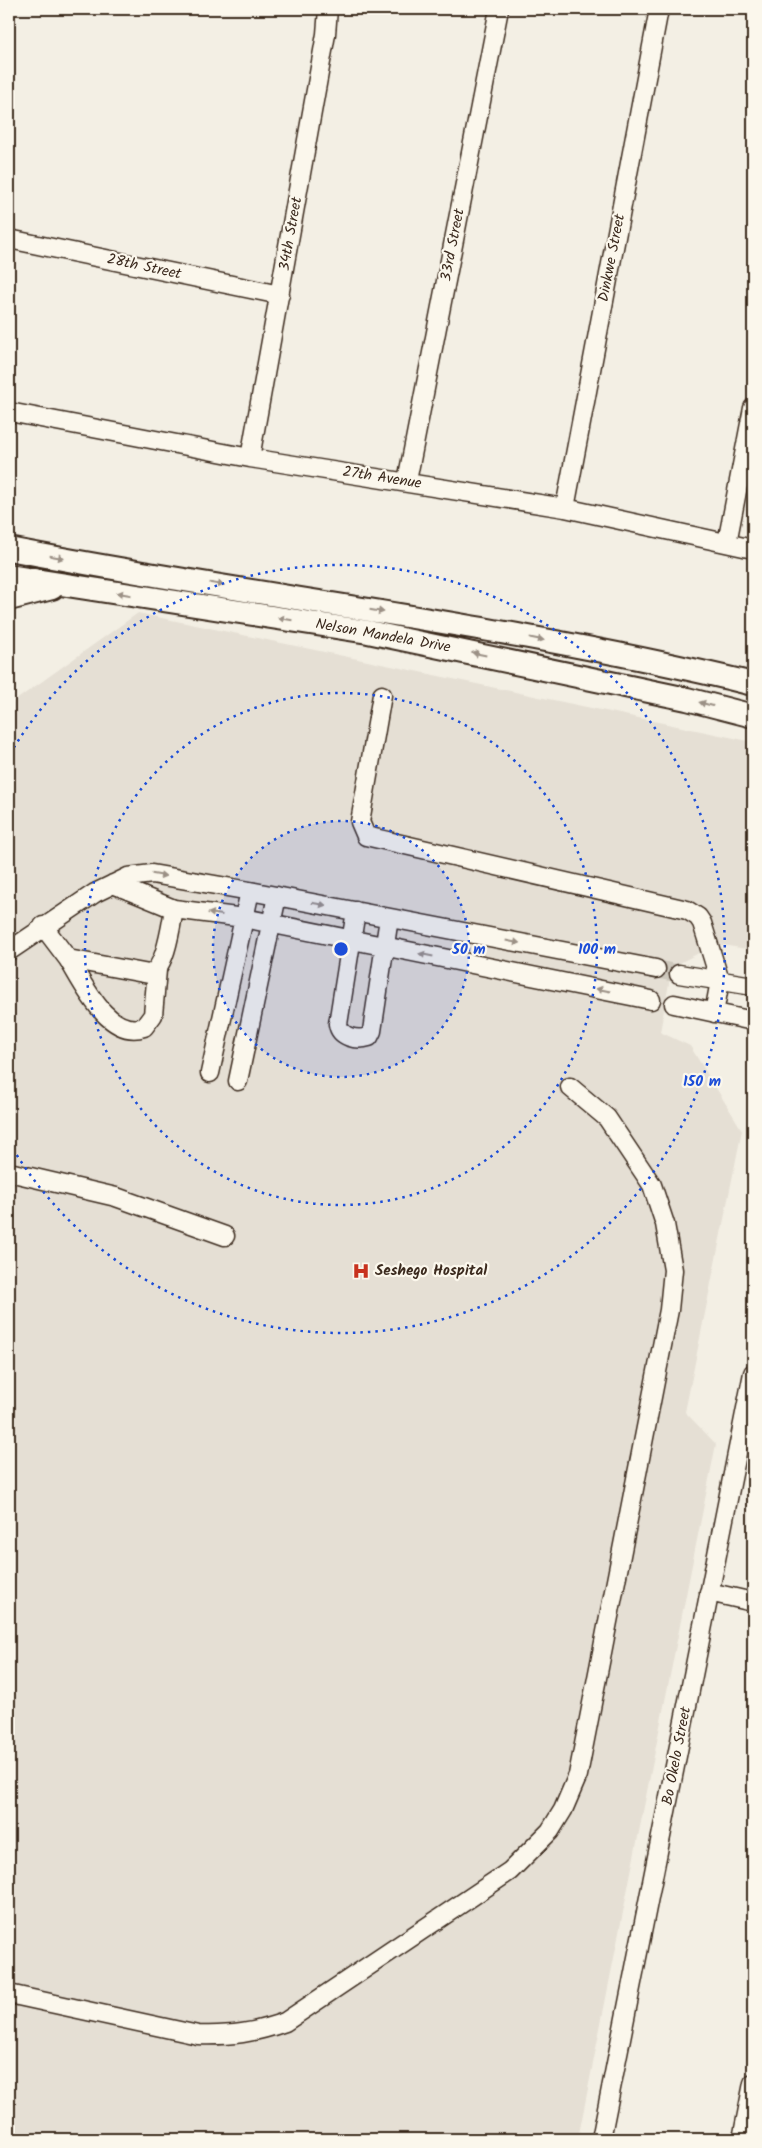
<svg xmlns="http://www.w3.org/2000/svg" width="762" height="2148" viewBox="0 0 762 2148" font-family="Kalam,sans-serif">
<style>
.built{fill:#e5dfd4}
.lines{fill:none;stroke-linecap:round;stroke-linejoin:round}
.minor-tunnel{stroke:#cec8bc;stroke-width:18;stroke-dasharray:18 9;stroke-linecap:butt}
.minor-casing{stroke:#3b2a1e;stroke-width:21}
.major-casing{stroke:#3b2a1e;stroke-width:26}
.minor{stroke:#fbf7ec;stroke-width:18}
.major{stroke:#fbf7ec;stroke-width:22}
.oneway{fill:#9b9085}
.ring{fill:none;stroke:#1d4ed8;stroke-width:2.5;stroke-dasharray:2.5 5}
.labels{text-anchor:middle;dominant-baseline:central;stroke-width:4.5;stroke-linejoin:round;paint-order:stroke}
.street-label{font-size:15px;fill:#3b2a1e;stroke:#fbf7ec}
.poi-label{font-size:15px;font-weight:bold;fill:#3b2a1e;stroke:#fbf7ec;text-anchor:start}
.centre{fill:#1d4ed8;stroke:#fbf7ec;stroke-width:2.5}
.ring-label{font-size:15px;text-anchor:middle;font-weight:bold;fill:#1d4ed8;stroke:#fbf7ec;stroke-width:4.5;stroke-linejoin:round;paint-order:stroke}
</style>
<rect width="100%" height="100%" fill="#f3efe4"/>
<filter id="ink" filterUnits="userSpaceOnUse"><feTurbulence type="fractalNoise" baseFrequency=".02" numOctaves="2"/><feDisplacementMap in="SourceGraphic" scale="10" xChannelSelector="R" yChannelSelector="G"/><feConvolveMatrix kernelMatrix="1 2 1 2 8 2 1 2 1" color-interpolation-filters="sRGB"/></filter>
<g filter="url(#ink)">
<!-- built -->
<path class="built" d="M138,613L753,742V950L716,944L672,967L660,1032L690,1046L742,1130L685,1412L716,1444L578,2139H9V705Z"/>
<g class="lines">
<!-- minor-tunnel -->
<path class="minor-tunnel" d="M656,969L679,974"/>
<!-- minor casing -->
<g class="minor-casing">
<path id="minor" d="M9,239L280,295
M9,412L250,458L565,508L753,549
M250,458L326,34L328,9
M407,481L499,9
M565,508L659,9
M727,543L753,408
M382,695L360,822L366,836L687,910L698,917L702,923L720,981L714,1013
M113,884L174,909L244,918L651,1000
M356,911L338,1024C340,1037 356,1041 369,1037L372,1031L389,918
M43,926L68,959L149,974C166,969 171,925 174,909
M9,951L95,893L128,877L152,874L250,891L656,969
M68,959C83,983 108,1039 144,1027L153,1015L157,970
M679,974L753,986
M674,1004L753,1021
M210,1073L250,891
M238,1081L277,896
M9,1172L116,1197L225,1236
M709,1592L753,1602
M9,1994L198,2035C231,2036 254,2033 285,2022L510,1871L550,1831L563,1810L578,1775L669,1310L673,1270L665,1224L652,1185L607,1118L570,1087
M601,2139L753,1373
M742,2139L753,2083"/>
</g>
<!-- major casing -->
<g class="major-casing">
<path id="major" d="M9,549C256,597 508,624 753,684
M9,576L368,632L687,699L753,716
M9,599L52,588"/>
</g>
<!-- minor -->
<use href="#minor" class="minor"/>
<!-- major -->
<use href="#major" class="major"/>
</g>
<!-- one-way arrows -->
<defs><path id="oneway-solid" d="M-6-.8H1V-3.2L6.5 0L1 3.2V.8H-6Z" transform="scale(1.25)"/></defs>
<g class="oneway">
<use href="#oneway-solid" transform="translate(57 557) rotate(10)"/>
<use href="#oneway-solid" transform="translate(217 584) rotate(9)"/>
<use href="#oneway-solid" transform="translate(124 594) rotate(-171)"/>
<use href="#oneway-solid" transform="translate(377 611) rotate(9)"/>
<use href="#oneway-solid" transform="translate(285 619) rotate(-171)"/>
<use href="#oneway-solid" transform="translate(537 639) rotate(11)"/>
<use href="#oneway-solid" transform="translate(479 654) rotate(-168)"/>
<use href="#oneway-solid" transform="translate(706 704) rotate(-165)"/>
<use href="#oneway-solid" transform="translate(159 875) rotate(9)"/>
<use href="#oneway-solid" transform="translate(319 904) rotate(10)"/>
<use href="#oneway-solid" transform="translate(215 914) rotate(-173)"/>
<use href="#oneway-solid" transform="translate(513 942) rotate(11)"/>
<use href="#oneway-solid" transform="translate(426 955) rotate(-169)"/>
<use href="#oneway-solid" transform="translate(603 990) rotate(-169)"/>
</g>
</g>
<!-- distance rings -->
<circle cx="341" cy="949" r="128" fill="#1d4ed8" fill-opacity=".12"/>
<g class="ring">
<circle cx="341" cy="949" r="128"/>
<circle cx="341" cy="949" r="256"/>
<path d="M10 754A384 384 0 1 1 10 1144"/>
</g>
<!-- icons -->
<defs>
<g id="hospital-bare" transform="scale(1.35)"><path d="M-5-5h3v3.5h4V-5h3V5h-3V1.5h-4V5h-3Z" fill="#c8321e" stroke="#fbf7ec" stroke-width="2.5" paint-order="stroke"/></g>
</defs>
<g fill-rule="evenodd">
<use href="#hospital-bare" x="361" y="1271"/>
</g>
<g class="labels">
<!-- street labels -->
<g class="street-label">
<text transform="translate(291 234) rotate(-80)">34th Street</text>
<text transform="translate(453 245) rotate(-79)">33rd Street</text>
<text transform="translate(612 258) rotate(-79)">Dinkwe Street</text>
<text transform="translate(144 267) rotate(12)">28th Street</text>
<text transform="translate(382 478) rotate(9)">27th Avenue</text>
<text transform="translate(383 636) rotate(10)">Nelson Mandela Drive</text>
<text transform="translate(677 1756) rotate(-79)">Bo Okelo Street</text>
</g>
<!-- poi labels -->
<g class="poi-label">
<text x="375" y="1271">Seshego Hospital</text>
</g>
</g>
<circle cx="341" cy="949" r="8" class="centre"/>
<g class="ring-label">
<text x="469" y="954">50 m</text>
<text x="597" y="954">100 m</text>
<text x="702" y="1086">150 m</text>
</g>
<!-- margin -->
<rect width="762" height="2148" fill="none" stroke="#fbf7ec" stroke-width="30"/>
<rect x="15" y="15" width="732" height="2118" fill="none" stroke="#3b2a1e" stroke-width="2" filter="url(#ink)"/>
</svg>
